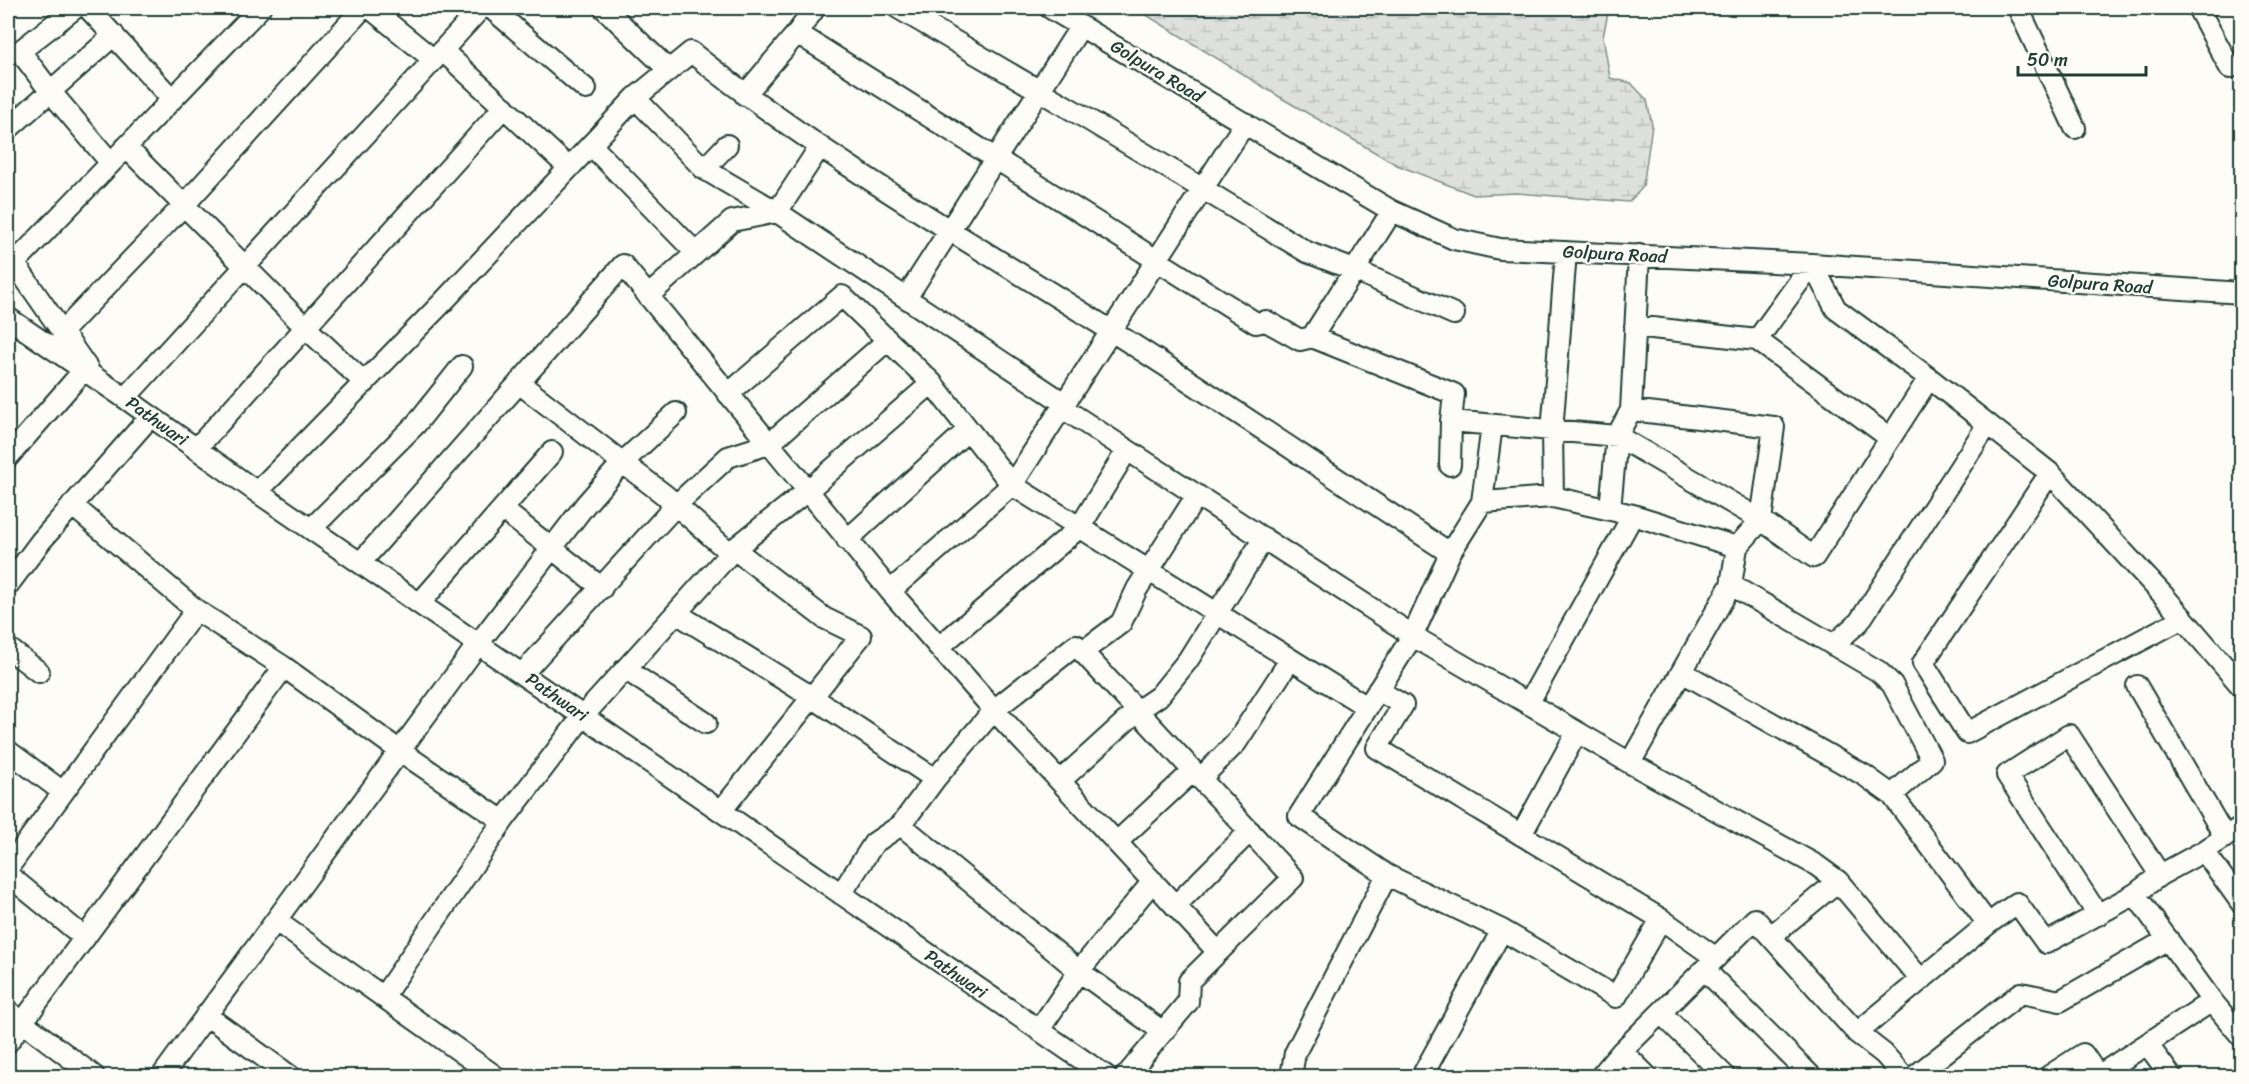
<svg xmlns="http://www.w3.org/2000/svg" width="2249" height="1084" viewBox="0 0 2249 1084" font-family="Sriracha,sans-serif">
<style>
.wetland{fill:url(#wetland-marsh);stroke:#7e8e88;stroke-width:1.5}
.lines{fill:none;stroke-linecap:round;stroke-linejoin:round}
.minor-casing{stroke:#1f3d34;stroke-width:24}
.minor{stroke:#fdfcf7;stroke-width:20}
.labels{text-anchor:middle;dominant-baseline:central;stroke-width:4.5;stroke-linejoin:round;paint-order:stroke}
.street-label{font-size:18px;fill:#1f3d34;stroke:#fdfcf7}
</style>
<defs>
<pattern id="wetland-marsh" width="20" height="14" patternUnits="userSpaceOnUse" patternTransform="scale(1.5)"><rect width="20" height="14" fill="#dde0db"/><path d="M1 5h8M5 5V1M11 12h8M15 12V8" fill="none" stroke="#bdc1bd"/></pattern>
</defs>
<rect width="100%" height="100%" fill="#fdfcf7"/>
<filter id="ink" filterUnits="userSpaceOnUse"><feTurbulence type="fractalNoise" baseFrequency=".0167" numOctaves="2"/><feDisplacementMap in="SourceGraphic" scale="12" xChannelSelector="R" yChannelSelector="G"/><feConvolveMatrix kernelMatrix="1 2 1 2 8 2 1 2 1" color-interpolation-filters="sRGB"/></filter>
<g filter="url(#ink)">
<!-- wetland -->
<path class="wetland" d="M1135,8H1609L1603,37L1610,78L1631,83L1647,100L1652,125L1643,187L1629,202L1516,193L1474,195L1397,165L1283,99Z"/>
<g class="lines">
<!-- minor casing -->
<g class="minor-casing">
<path id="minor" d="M75,8L20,51L50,91L111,163
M88,8L172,99
M370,8L434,60
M491,8L586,89
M604,8L669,70
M898,8L1079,114L1307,252L1354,270L1454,314
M1050,8L1392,211L1454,239L1500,249L1812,264L2242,293
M2018,8L2075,128
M2198,8L2230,68
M797,33L1256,323L1266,321L1300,340L1312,337L1454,394L1451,421L1450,465
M443,51L569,168
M745,95L797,33L815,8
M635,98L704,169L727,145
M8,129L114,35
M591,145L696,253
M126,147L306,328L365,383
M819,148L777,212L1064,403
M704,169L777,212
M8,254L88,369
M8,270L260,8
M648,296L732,221L777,212
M906,298L1081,26
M8,318L125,398L257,492L1106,1076
M1635,326L1757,340L1890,438
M62,332L185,204L363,8
M1312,337L1392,211
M1757,340L1812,264L1836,309L1929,378L2050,473L2164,596L2242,687
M519,383L666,496L730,553
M728,394L842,296L932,383L1012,485L1367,707
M125,398L481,8
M1061,407L1423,642L1630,763L1816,865L1838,881L1921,980
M1451,421L1617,436L1761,520L1814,557L1929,378
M196,449L504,107
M8,457L83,371
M2050,473L1923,663L1967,733L2183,618
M257,492L442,303L635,98L691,52C817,153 957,234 1094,320C1214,395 1331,476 1450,553
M1553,497L1552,432L1566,252
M1482,502L1492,425
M72,505L196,610L284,667L400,751L503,821
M502,509L602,588
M1610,509L1617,436L1631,410L1639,255
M312,528L416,424L462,366
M847,540L968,430
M361,562L623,265L890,591L994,710L1218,952
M8,585L41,541L150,417
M1731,585L1878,671L1892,684L1932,760L1892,795
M890,591L1012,485L1245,123
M420,603L552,452
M676,613L812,697L935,779
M1833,645L1859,622L1988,424
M939,647L1080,527L1127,450
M8,648L39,672
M1082,652L1121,623L1137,589L1197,495
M625,669L706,723
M1682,672L1864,775L1892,795L1988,924
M522,674L676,505L728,457L769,444L888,340
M2137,686L2225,837
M1378,690L1403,705L1377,748L1661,919L1716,958
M1528,704L1633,515
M8,751L63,792
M1630,763L1731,585L1737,547L1761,520L1774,427L1631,410
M1200,779L1236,743L1290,660
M1060,781L1137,711L1159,696L1188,660L1264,538
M721,811L861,636L824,618L734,549
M901,825L935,779L994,710L1076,645L1293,878L1189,981L1188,1002L1126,1076
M1521,835L1577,732
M1117,842L1193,771
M2204,851L2242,904
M8,868L196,610
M8,875L85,938
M841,894L874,843L901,825L1079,971L1163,1032
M2135,894L2212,1001L2242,1037
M1175,906L1250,831
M2098,915L2007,775L2069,735L2160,875
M1661,919L1616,997L1502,930L1387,875L1299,816L1413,635L1450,553L1482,502L1553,497L1633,515L1737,547
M276,921L495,1076
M1771,936L1838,881
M1705,970L1811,1076
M383,997L503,821L583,716L734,549L807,491L932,383
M8,1011L94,1076
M1661,1013L1725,1076
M206,1015L290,1076
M1039,1030L1079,971L1153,881
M1857,1033L1988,924L2017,903L2046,943L2135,894L2160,875L2204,851L2242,826
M8,1042L284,667
M2147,1044L2171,1076
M1622,1051L1647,1076
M162,1076L478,644L586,504L622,463L676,413
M1291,1076L1295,1053L1387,875
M1422,1076L1502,930
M1601,1076L1622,1051L1755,919L1857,1033L1884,1054L1903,1076
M1915,1076L2021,993L2060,1001L2168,939
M2049,1076L2083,1054L2098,1076L2212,1001"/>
</g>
<!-- minor -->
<use href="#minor" class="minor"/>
</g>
</g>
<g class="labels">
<!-- street labels -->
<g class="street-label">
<text transform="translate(1157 71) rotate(31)">Golpura Road</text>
<text transform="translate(1615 254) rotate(3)">Golpura Road</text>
<text transform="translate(2100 284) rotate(4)">Golpura Road</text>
<text transform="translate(157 421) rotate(36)">Pathwari</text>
<text transform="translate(557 697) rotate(35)">Pathwari</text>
<text transform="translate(956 974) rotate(35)">Pathwari</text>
</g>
</g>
<!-- margin -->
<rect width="2249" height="1084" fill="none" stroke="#fdfcf7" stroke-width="30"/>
<rect x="15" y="15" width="2219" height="1054" fill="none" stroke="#1f3d34" stroke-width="2" filter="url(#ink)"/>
<!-- scale -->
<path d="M2018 66v9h128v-9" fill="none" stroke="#1f3d34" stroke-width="3"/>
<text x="2027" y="66" font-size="18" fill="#1f3d34" stroke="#fdfcf7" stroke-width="4.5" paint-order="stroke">50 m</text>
</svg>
